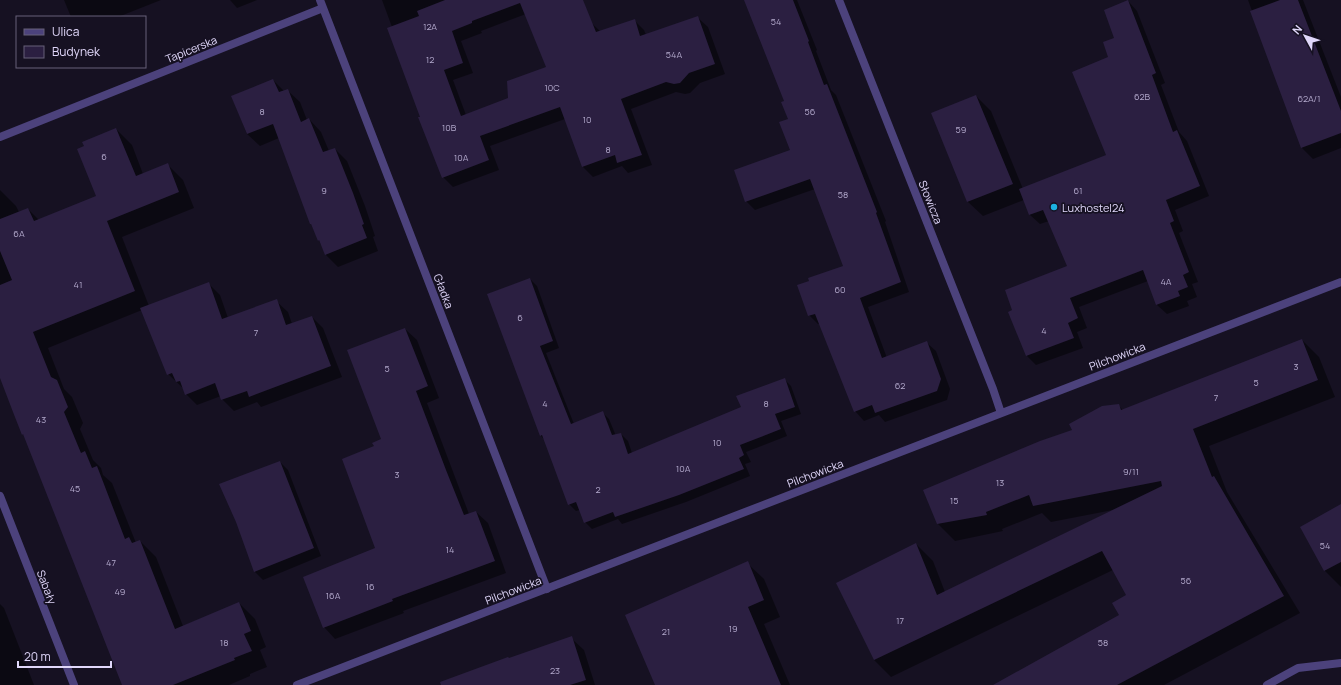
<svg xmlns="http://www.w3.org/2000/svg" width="1341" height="685" viewBox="0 0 1341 685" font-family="Manrope,sans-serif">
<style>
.shadow{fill:#0007;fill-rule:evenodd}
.building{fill:#2b1f41;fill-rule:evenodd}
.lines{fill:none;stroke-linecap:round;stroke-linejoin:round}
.lane{stroke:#4c427c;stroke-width:8}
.street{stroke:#4c427c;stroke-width:8}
.poi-dot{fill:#1cb2e2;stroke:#161122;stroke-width:1.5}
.labels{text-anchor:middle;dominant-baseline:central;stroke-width:3.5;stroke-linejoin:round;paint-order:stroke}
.number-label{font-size:9px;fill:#b3a9cc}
.street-label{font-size:11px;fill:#e0d7fa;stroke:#161122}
.poi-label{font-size:11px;fill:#e0d7fa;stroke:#161122;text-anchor:start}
</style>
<rect width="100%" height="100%" fill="#161122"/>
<!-- shadow -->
<path class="shadow" d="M64,0H161L118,17H71Z
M230,0H257L237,8Z
M382,0H567L601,32L634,20L644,30L646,35L697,17L708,27L725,74L700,83L690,93L685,94L676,92L631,109L652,165L628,173L622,166L593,177L583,167L565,119L490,146L499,170L453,187L443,177L392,27ZM526,14L547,68L509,99L466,115L453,80L473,73L461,41L482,33L481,31Z
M745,0H797L817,50L816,51L831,90L836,95L886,221L885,222L909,292L868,307L887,358L926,342L936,351L950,389L947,400L885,422L879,415L864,421L855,411L820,324H818L809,315L844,266L815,189L755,210L746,201L791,150L789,120L785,101Z
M1248,0H1303L1341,97V148L1313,159L1302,148Z
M1128,1L1137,11L1165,83L1161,85L1179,132L1187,141L1209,196L1175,210L1183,231L1179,233L1198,282L1192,284L1197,297L1187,301L1189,306L1167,314L1157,305L1148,281L1079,307L1087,328L1077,332L1083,348L1036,365L1027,356L1010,312L1068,267L1049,221L1040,224L1030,215L1024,200L983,216L968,202L932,114L976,96L991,111L1023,189L1107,155L1110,58Z
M273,80L284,91L287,90L300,102L307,120L309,119L321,132L329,151L335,149L347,161L365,206L375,236L373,237L378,251L338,267L326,255L311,224L279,138L260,146L247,134L232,97Z
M116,129L132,145L143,174L167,164L183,180L194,208L122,237L149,306L208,283L220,295L228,318L276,301L288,312L292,324L312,317L323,328L342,377L261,407L257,402L234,411L222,399L221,396L197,405L186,394L184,389L168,374L142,310L48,348L64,389L72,397L83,423L80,429L93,460L101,468L103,475L112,483L136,543L140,541L156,557L183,626L239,603L255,619L266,647L260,650L267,667L250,674V676L229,685H123L25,436L23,434L0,370V190L16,206L19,212L28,209L39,220L97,197Z
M530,279L537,286L559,348L546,353L574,424L603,413L609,419L616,436L621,434L628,441L632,453L742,408L784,379L791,386L801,414L781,421L787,436L746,452L751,462L745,464L750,476L686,502L622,524L618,519L592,529L585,522L580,510L576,511L569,504L545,440L541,436L488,294Z
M405,329L417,340L439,398L427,403L469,514L476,512L488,523L506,573L403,611L404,613L335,639L324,627L376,549L375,447L382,440Z
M1302,340L1319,357L1335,397L1209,446L1227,492L1300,613L1164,685H1004L1120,616L1128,595L1113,570L891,677L874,660L916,544L933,561L945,592L1113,510L1051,522L1042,513L1002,529L1003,531L955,541L938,524L1073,430L1118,405L1123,410Z
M280,462L288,470L321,556L263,580L255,572Z
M1341,506V587L1325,571L1301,528Z
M747,563L764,579L780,617L764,624L790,685H656Z
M0,604L4,608L34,685H0Z
M571,638L584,650L595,685H456L509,659Z"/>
<!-- building -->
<path class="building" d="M445,0H583L596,32L635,19L640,36L698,16L715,64L689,73L680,83L674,84L666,82L621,99L642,155L617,163L615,155L582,167L560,107L480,136L489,160L442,178L418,117H420L387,28L419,16L417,11ZM520,3L546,67L507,81L508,98L461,116L444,70L463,63L452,31L472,23V21Z
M744,0H793L809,41L808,42L824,85L827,84L877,212L876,213L901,282L860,298L882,358L927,341L941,379L937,391L875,413L872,405L854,412L815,314L808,316L797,285L809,281L808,278L843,266L810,179L745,202L734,170L790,150L779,122L788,119L781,102L784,101Z
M1128,0L1156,73L1152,75L1173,132L1177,130L1200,186L1166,200L1174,221L1170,223L1189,272L1183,275L1188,287L1178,291L1180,296L1156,305L1143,270L1070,298L1078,318L1068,323L1074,338L1026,356L1008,312L1012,310L1005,290L1067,266L1043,210L1029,215L1019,189L1106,155L1072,72L1108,57L1103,42L1114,38L1104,10Z
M1280,0H1298L1341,111V133L1301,148L1250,11Z
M273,79L279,92L288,89L301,122L309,118L323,152L335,148L353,193L364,224L362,225L367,238L325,255L319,240L318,241L311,224H310L273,124L247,134L231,96Z
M976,95L1013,184L967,202L931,113Z
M116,128L136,176L168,163L179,192L107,221L135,291L33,332L51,377L57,380L68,407L64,412L81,453L85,451L92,468L97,466L125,539L129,537L132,543L140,540L175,629L239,602L251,631L244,634L252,651L234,658L235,660L173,685H122L23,434L22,435L13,412L0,378V285L12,280L0,251V219L28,208L34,221L96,196L77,149L84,146L82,142Z
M530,278L553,341L540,346L571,424L603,411L612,435L621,433L628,454L741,407L736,396L785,378L795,407L775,414L781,429L740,445L744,455L739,458L744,469L679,495L615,517L613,512L584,523L576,502L568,505L542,435L540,436L487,294Z
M209,282L222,319L277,299L286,325L312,316L331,366L249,397L247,391L221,400L215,383L185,395L180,381L176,382L172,373L167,375L140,308Z
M405,328L428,386L416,391L446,470L464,515L476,511L495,561L392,599L393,601L323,628L303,577L375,548L342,459L374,446L372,443L381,439L347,350Z
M1302,339L1318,380L1193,429L1212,477L1214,476L1284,596L1117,685H993L1119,615L1112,603L1126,595L1102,551L874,660L836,583L916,543L937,595L1162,486L1161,481L1033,506L1029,495L986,512L987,515L937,524L923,490L1040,441L1072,430L1069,424L1102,406L1119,404L1121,410Z
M280,461L314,548L254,572L236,522L219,484Z
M1341,504V562L1324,571L1300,527Z
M748,561L764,600L748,607L781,685H655L625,615Z
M572,636L586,680L570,685H441L440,682L508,657L509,658Z"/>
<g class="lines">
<!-- lane -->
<path class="lane" d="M1267,685L1298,668L1341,663"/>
<!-- street -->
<path class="street" d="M320,0L547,589
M839,0L993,389L1001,413
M0,137L323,8
M0,496L74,685
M297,685L1341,282"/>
</g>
<!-- markers -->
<circle class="poi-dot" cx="1054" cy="207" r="4"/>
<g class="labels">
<!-- number labels -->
<g class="number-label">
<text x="776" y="21">54</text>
<text x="430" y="26">12A</text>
<text x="674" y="54">54A</text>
<text x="430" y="59">12</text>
<text x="552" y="87">10C</text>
<text x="1142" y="96">62B</text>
<text x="1309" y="98">62A/1</text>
<text x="262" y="111">8</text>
<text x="810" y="111">56</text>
<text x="587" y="119">10</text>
<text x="449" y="127">10B</text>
<text x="961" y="129">59</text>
<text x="608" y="149">8</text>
<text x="104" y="156">6</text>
<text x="461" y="157">10A</text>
<text x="324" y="190">9</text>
<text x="1078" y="190">61</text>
<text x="843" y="194">58</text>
<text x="19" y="233">6A</text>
<text x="1166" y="281">4A</text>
<text x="78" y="284">41</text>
<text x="840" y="289">60</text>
<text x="520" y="317">6</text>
<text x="1044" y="330">4</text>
<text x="256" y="332">7</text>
<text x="1296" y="366">3</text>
<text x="387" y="368">5</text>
<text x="1256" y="382">5</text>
<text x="900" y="385">62</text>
<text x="1216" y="397">7</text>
<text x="545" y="403">4</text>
<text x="766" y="403">8</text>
<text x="41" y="419">43</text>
<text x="717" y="442">10</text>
<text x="683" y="468">10A</text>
<text x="1131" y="471">9/11</text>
<text x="397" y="474">3</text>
<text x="1000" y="482">13</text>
<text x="75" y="488">45</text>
<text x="598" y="489">2</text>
<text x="954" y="500">15</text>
<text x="1325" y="545">54</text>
<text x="450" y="549">14</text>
<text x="111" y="562">47</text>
<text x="1186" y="580">56</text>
<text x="370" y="586">16</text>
<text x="120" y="591">49</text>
<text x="333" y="595">16A</text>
<text x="900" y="620">17</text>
<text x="733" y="628">19</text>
<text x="666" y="631">21</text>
<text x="224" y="642">18</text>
<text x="1103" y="642">58</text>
<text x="555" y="670">23</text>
</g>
<!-- street labels -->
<g class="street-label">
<text transform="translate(191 49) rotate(-22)">Tapicerska</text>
<text transform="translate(931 202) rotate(68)">Słowicza</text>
<text transform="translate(444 291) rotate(69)">Gładka</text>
<text transform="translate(1117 356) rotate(-21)">Pilchowicka</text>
<text transform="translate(815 473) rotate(-21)">Pilchowicka</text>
<text transform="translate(47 587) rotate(69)">Sabały</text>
<text transform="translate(513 590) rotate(-21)">Pilchowicka</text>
</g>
<!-- poi labels -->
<g class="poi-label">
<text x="1062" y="207">Luxhostel24</text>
</g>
</g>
<!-- legend -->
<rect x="16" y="16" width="130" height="52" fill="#161122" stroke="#676078"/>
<rect x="24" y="29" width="20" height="6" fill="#4c427c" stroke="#676078"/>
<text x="52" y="36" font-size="12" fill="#e0d7fa">Ulica</text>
<rect x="24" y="46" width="20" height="12" fill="#2b1f41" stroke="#676078"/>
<text x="52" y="56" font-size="12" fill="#e0d7fa">Budynek</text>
<!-- north arrow -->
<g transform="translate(1305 36) rotate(310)" stroke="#161122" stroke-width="3" paint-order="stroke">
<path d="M0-3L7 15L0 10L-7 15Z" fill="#e0d7fa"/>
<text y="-6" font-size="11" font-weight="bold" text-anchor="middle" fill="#e0d7fa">N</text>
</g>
<!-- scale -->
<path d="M18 661v6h93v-6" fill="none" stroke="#e0d7fa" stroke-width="2"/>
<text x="24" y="661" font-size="12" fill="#e0d7fa" stroke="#161122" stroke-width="3" paint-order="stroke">20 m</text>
</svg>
